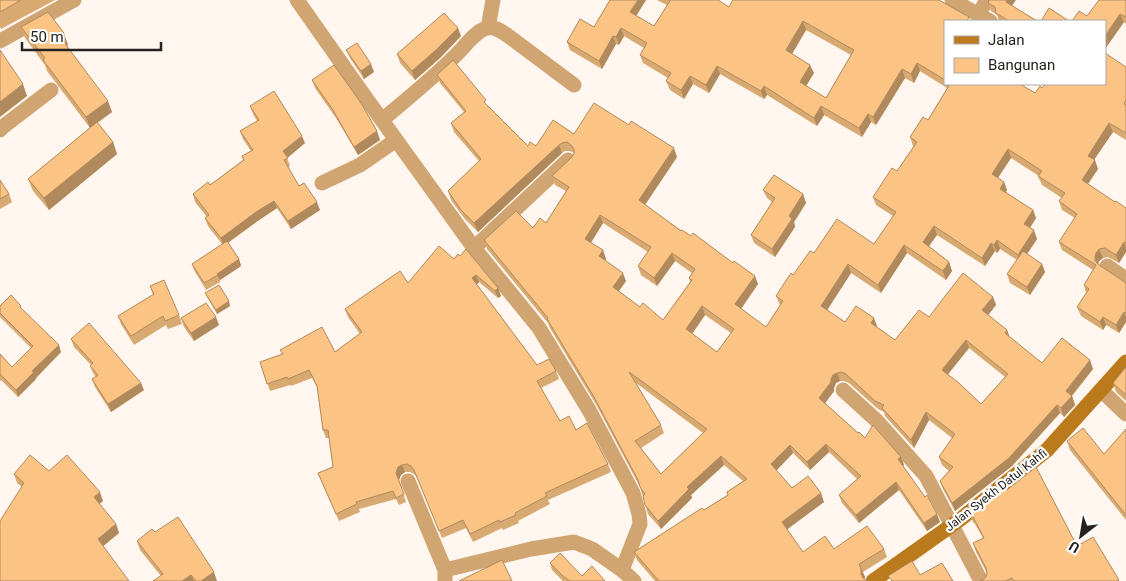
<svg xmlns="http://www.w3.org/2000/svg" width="1126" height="581" viewBox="0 0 1126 581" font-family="Roboto,sans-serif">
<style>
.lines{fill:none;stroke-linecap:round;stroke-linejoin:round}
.street{stroke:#d1a572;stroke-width:15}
.secondary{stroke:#bb7a1b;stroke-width:15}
.wall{fill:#d9a972;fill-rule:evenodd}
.shaded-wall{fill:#b0895c}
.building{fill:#fcc484;stroke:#b0895c;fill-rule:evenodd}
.labels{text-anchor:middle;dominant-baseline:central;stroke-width:4.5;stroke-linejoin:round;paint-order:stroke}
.street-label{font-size:12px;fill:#25221f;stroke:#fff}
</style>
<rect width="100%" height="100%" fill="#fff7ef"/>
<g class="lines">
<!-- street -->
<path class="street" d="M297,0L366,98L474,248L539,328L589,410L633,493L639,514L640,524L622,570L634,581
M952,0L990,21
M978,15L987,0
M488,28L493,0
M0,41L74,0
M382,120C407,99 432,79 455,56C465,47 473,33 486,28C494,26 501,31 507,35L574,85
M0,130L4,126L51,90
M322,183L360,165L396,140
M474,248L568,160
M1107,266L1126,279
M843,390L876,420L926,476L981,581
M1101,390L1126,414
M408,481L445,570
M445,581V570L531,549L574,542L592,549L622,570"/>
<!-- secondary -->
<path class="secondary" d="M873,581L962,518L1047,450L1126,362"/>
</g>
<!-- wall -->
<path class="wall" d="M0,0H55L1,29L0,27Z
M610,0H646L636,16L654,26L667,5L657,0H718L729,7L945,21V84H1020L1035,93L1042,88L1126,67V140L1113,132L1094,160L1098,169L1088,184L1115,202L1126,208V252L1119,263L1108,257L1103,258L1099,261L1098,265L1126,283V322L1119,333L1106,325L1103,330L1081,316L1077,307L1086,293L1084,285L1093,270L1062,250L1059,242L1075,218L1062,210L1059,201L1062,198L1042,185L1038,176H1039L1011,158L998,178L1004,182L1007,190L1006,192L1033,210L1036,218L1030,228L1037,239L1027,254L1042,264L1045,272L1030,295L1010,283L1007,274L1017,260L1000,249L997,253L995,251L985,266L937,235L929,246L949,262L952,271L946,280L907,253L881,293L851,273L827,310L845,322L877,326V327L895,340L929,317L993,297L996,305L988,315L1007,330L1010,337L1042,363L1093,369L1072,396L1075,405L1064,417L1060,413L1012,466L955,511L943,489L940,481L949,471L942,465L939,457L952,438L929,420L914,448L885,416L884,412L878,409L849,383L844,381H840L836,383L834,388V391L825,403L858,433L865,438L901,457L904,465L903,466L940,522L927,531L899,490L859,523L842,503L839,495L857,479L829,452L810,470L793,453L776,471L792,488L824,502L787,529L803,552L834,549H884L887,557L863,572L865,577L864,579L867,581H655L637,560L634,552L728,495L727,492L743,481L724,465L691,495L692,498L661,529L648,514L640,487L597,406L550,328L548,323L487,249L484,240L533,228L546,223L566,191L555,185L552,176L571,158L574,153L570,151H565L562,153L478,232L464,218L451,200L448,191L479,161L454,132L451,123L464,112L440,83L437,75L489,107L528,146H536L574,134L677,157L645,205L758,284L741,309L766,327L780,305L776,296L793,275L814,253L874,244L893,216L876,205L873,197L897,171L914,146H913L910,137L928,120L947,88L920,71L914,83L905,78L876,125L871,122L862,137L824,115L817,126L767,95L764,99L720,74L709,93L693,84L684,99L670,90L666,81L668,78L643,63L640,55L644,48L624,36L619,45L616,44L602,69L570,50L567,42L594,27ZM806,30L851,55L826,98L806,86L814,73L792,54ZM603,223L648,252L638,266L641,275L657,286L675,261L692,273L689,278L690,282L663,320L640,307L619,291L626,281L605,261L606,259L603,250L591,243ZM705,315L731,333L717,352L692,334ZM969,348L1005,377L981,404L948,374ZM636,383L703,433L661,474L641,448L664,433L661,425Z
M1126,0V24L1124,22L1105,49V21L1087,16Z
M988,3L1012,6L1037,21H999L997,15L991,11Z
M21,27L68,45L67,46L112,112L97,123L113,142L117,154L49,210L33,191L28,179L90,128L47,71L45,65L25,38Z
M461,36L440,58L415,80L400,63L397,54Z
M346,50L374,72L364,79L350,58Z
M312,80L380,140L358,155L336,118L315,88Z
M250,106L305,143L287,158L290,166L288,167L299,186L320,210L291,229L277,208L259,220L228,243L239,259L241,266L220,280V282L206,290L194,270L192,264L222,244L208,226L205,218L207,217L195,202L193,194L210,185L243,160L242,156L251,151L243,139L240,131L257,121L253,114Z
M0,180L9,194L12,202L0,209Z
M763,190L803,194L806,203L794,222L795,227L775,257L754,243L751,235L772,202L767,198Z
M454,259L498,288L501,296L498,298L479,282L477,285L537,365L556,371L559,379L541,388L560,421L576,430L608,464L611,472L548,500L550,504L518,521L519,523L503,530L502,528L473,542L466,528L442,538L417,477L414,474L410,472H405L401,475L399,480L406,502L399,505L396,499L359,509L360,512L339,521L318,473L333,467L329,438H326L323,430L318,389L312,378L291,386L290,385L270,391L260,362L282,354L280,350L335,352L360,334L348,317L345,309L408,283Z
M150,286L179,315L182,324L168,329L166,325L134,345L121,324L118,316L153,295Z
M205,293L230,306L217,314L207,297Z
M0,306L22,309L61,352L36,378V379L18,397L1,380L0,381V354L12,367L31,348L0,317Z
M181,318L219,325L194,341L184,327Z
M71,339L144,390L111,412L95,387L92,379L96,377L93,373L90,366L91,365L74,347Z
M1126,367V401L1116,392L1113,383Z
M1126,429V520L1070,450L1067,441L1104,454Z
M49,471L103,501L99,504L116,524L119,533L103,546L22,487L17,483L14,474Z
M1007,490L1119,580V581H980L983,580L986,577L987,573L976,552L973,543L983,538L975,524L973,522L969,513Z
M155,532L217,581H153L161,576L140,550L137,541Z
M550,563L582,576L605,581H563L552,570Z"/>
<!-- shaded-wall -->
<path class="shaded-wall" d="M638,0H646L633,21L630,12Z
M1007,0H1016L1009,10L1006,2Z
M1120,14L1124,22L1105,49V36Z
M803,21L806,30L789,59L786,50Z
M458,28L461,36L440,58L415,80L412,71Z
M621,28L624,36L619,45L616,37Z
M64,33L68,45L64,48L60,37Z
M613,36L616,44L602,69L599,61Z
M917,63L920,71L914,83L911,74Z
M371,64L374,72L364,79L361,71Z
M810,65L814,73L803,91L800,82Z
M717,66L720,74L709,93L706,85Z
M902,69L905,78L876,125L873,117Z
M690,76L693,84L684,99L681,90Z
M23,84L27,96L0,117V102Z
M764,86L767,95L764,99L761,91Z
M108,101L112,112L90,128L86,117Z
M821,106L824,115L817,126L814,118Z
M868,114L871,122L862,137L859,128Z
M1109,123L1113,132L1091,164L1088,156Z
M377,131L380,140L358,155L354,147Z
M302,136L305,143L286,159L283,151Z
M113,142L117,154L49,210L44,198Z
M559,145L562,153L478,232L474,223Z
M674,148L677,157L642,209L639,200Z
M1008,149L1011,158L995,182L992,174Z
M1095,160L1098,169L1085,188L1082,180Z
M1004,182L1007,190L1003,197L1000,189Z
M803,194L806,203L794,222L795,227L775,257L772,249L789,216Z
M274,201L277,208L259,220L223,246L221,238L256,212Z
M317,202L320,210L291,229L288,221Z
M1033,210L1036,218L1027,232L1024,224Z
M600,215L603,223L588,247L585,239Z
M934,226L937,235L926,250L923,242Z
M1034,230L1037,239L1021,263L1018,255Z
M997,240L1000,249L997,253L994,245Z
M1124,242L1126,247V252L1119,263L1116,255Z
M991,243L995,251L985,266L982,258Z
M904,245L907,253L881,293L878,285Z
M1099,249L1103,258L1099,261L1098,266L1095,257L1096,253Z
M603,250L606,259L603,265L599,256Z
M672,253L675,261L657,286L654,278Z
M239,259L241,266L220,280L217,274Z
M949,262L952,271L946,280L943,271Z
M848,264L851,273L824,315L821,306Z
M1042,264L1045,272L1030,295L1027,287Z
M623,273L626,281L616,295L613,287Z
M476,275L479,282L475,286L472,278Z
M755,276L758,284L738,313L735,304Z
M498,288L501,296L498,298L495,291Z
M993,297L996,305L985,319L982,310Z
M229,301L230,306L217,314L216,310Z
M702,306L705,315L689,338L686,329Z
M1124,312L1126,317V322L1119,333L1116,325Z
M216,317L219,325L194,341L191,333Z
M1103,317L1106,325L1103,330L1100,322Z
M874,318L877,326L874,332L871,323Z
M1007,330L1010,339L1005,333Z
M966,340L969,348L945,378L942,370Z
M59,345L61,352L36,378V379L18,397L16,390L32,371Z
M1090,360L1093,369L1069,399L1066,391Z
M837,373L840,381L836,383L834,388V391L823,406L819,398L833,375Z
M141,383L144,390L111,412L108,404Z
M1072,396L1075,405L1064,417L1061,408Z
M1057,405L1060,413L1012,466L955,511L952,503Z
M926,412L929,420L914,448L911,440Z
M826,444L829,452L810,470L807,462Z
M790,445L793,453L774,473L771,464Z
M721,456L724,465L691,495L692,498L661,529L658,521L687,487Z
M901,457L904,465L901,467L898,459Z
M402,465L405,472L401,475L399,480L396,473L398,467Z
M896,482L899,490L859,523L856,515Z
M100,492L103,501L97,506L94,497Z
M821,493L824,502L785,531L782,522Z
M937,514L940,522L927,531L924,523Z
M116,524L119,533L101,548L98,539Z
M861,569L865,577L864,581L861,574Z
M214,572L217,581H201Z
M191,575L194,581H182Z"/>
<!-- building -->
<path class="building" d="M0,0H21L0,12Z
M610,0H638L630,12L654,26L670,1L669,0H718L729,7L733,0H939L969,17L967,21H945V80L917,63L911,74L902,69L873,117L868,114L859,128L821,106L814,118L764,86L761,91L717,66L706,85L690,76L681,90L666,81L671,73L640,55L647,43L621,28L616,37L613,36L599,61L567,42L580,19L594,27ZM803,21L854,50L826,98L800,82L810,65L786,50Z
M989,0H1007L1006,2L1037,21H1009L996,13L995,7L988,3Z
M1099,0H1126V17L1120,14L1105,36V21H1072L1079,11L1087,16Z
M1049,8L1069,21H1041Z
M48,12L64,33L60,37L108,101L86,117L43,60L45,58L21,27Z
M444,13L458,28L437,49L412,71L397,54Z
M357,43L371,64L361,71L346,50Z
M0,50L23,84L0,102Z
M1105,53L1126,67V100L1124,104L1126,105V133L1109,123L1088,156L1095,160L1082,180L1115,202L1116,201L1126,208V243L1124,242L1116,255L1105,248L1099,249L1096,253L1095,257V261L1099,265L1126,283V313L1124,312L1116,325L1103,317L1100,322L1077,307L1089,289L1084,285L1096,265L1059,242L1077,214L1059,201L1065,193L1038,176L1042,171L1008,149L992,174L1004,182L1000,189L1033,210L1024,224L1034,230L1018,255L997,240L994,245L991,243L982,258L934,226L923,242L949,262L943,271L904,245L878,285L848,264L821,306L845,322L856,306L874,318L871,323L895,340L919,310L929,317L963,273L993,297L982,310L1007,330L1005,333L1042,363L1062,338L1090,360L1066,391L1072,396L1061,408L1057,405L1009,458L952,503L940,481L953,467L939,457L955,434L926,412L911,440L882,408L884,405L875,401L846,374L841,372L837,373L833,375L831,379V382L819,398L858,433L859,432L865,438L873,425L901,457L898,459L925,497L927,495L937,514L924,523L896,482L856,515L839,495L861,476L826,444L807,462L790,445L771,464L792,488L808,476L821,493L782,522L803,552L825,536L834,549L867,526L884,549L859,564L861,569V574L863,578L867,581H659L634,552L702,508L704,510L728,495L727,492L747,479L721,456L687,487L689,489L658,521L645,505L643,496L645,494L640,487L638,480L594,397L547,319L548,318L484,240L516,211L533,228L540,218L546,223L569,187L552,176L571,158L574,154V149L571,145L567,142L562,143L559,145L474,223L461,210L448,191L481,159L451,123L466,111L437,75L453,60L486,100L484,102L528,146L530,142L536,146L553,120L574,134L594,103L629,125L631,121L674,148L639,200L681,231L682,230L691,236L693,233L733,263L734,261L755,276L735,304L766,327L783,301L776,296L791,273L793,275L810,251L814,253L837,219L874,244L896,212L873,197L892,168L897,171L917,142L910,137L923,117L928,120L950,84H1020L1035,93L1040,86L1042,88L1045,84H1105ZM600,215L651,247L638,266L654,278L672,253L695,269L689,278L692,280L663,320L643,303L640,307L613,287L623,273L599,256L603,250L585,239ZM702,306L734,329L717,352L686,329ZM966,340L1008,374L981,404L959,383L942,370ZM629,372L707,429L661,474L635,441L661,425Z
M334,65L361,103L377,131L354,147L333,110L312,80Z
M274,91L302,136L283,151L288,158L284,160L299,186L304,183L317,202L288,221L274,201L256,212L221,238L205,218L209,215L193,194L208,182L210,185L244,160L242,156L253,150L240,131L259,120L250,106Z
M97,122L113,142L44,198L28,179Z
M774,175L803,194L789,216L792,219L772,249L751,235L775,198L763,190Z
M0,180L9,194L0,199Z
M227,241L239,259L217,274L218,275L204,283L192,264Z
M439,246L454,259L458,254L460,256L466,249L498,288L495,291L476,275L472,278L537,365L549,359L556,371L537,381L560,421L569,416L576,430L587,423L608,464L545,493L547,496L515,513L516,515L500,522L499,520L470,534L463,520L439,531L414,470L411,466L407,464L402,465L398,467L396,473L404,494L396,498L393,491L356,502L357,504L336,514L318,473L333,467L328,430H323L317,386L309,370L288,379L287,377L267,384L260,362L283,354L280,350L322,327L335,352L362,332L345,309L400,271L408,283Z
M1023,251L1042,264L1027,287L1007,274Z
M164,280L179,315L165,321L163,316L131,336L118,316L154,294L150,286Z
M219,285L229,301L216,310L205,293Z
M11,295L21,306L20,307L59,345L32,371L34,372L16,390L0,374V354L12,367L33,346L0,313V306Z
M206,303L216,317L191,333L181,318Z
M89,323L141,383L108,404L92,379L98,375L90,366L93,363L71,339Z
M1126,367V395L1113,383Z
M1083,428L1104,454L1126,429V515L1067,441Z
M30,455L49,471L67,455L100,492L94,497L116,524L98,539L129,581H0V521L24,483L14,474Z
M1036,467L1077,546L1093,537L1119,580L1116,581H1014L1012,578L1005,581H980L983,580L986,577L987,573L986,568L973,543L984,538L972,515L969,513L1003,486L1007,490Z
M178,517L214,572L201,581H196L191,575L182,581H153L163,574L137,541L152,529L155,532Z
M560,553L582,576L592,566L605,581H570L564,577L550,563Z
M502,560L512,581H459Z
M912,561L920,575L942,563L953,581H892L888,576Z"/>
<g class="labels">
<!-- street labels -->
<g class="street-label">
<text transform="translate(996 490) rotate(-38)">Jalan Syekh Datul Kahfi</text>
</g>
</g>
<!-- legend -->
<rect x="944" y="20" width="162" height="65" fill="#ffffff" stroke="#a8a7a5"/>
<rect x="954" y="36" width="25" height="8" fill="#bb7a1b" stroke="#a8a7a5"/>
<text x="988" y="45" font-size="15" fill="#25221f">Jalan</text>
<rect x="954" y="58" width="25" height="15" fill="#fcc484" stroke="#a8a7a5"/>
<text x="988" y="70" font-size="15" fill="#25221f">Bangunan</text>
<!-- north arrow -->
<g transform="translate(1081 536) rotate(211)" stroke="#ffffff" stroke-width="4" paint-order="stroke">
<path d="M0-4L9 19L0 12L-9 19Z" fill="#25221f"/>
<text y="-8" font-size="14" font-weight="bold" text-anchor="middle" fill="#25221f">U</text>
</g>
<!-- scale -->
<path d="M22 42v8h139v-8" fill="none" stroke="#25221f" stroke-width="2.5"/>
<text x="30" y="42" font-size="15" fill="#25221f" stroke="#ffffff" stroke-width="4" paint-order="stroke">50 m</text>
</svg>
